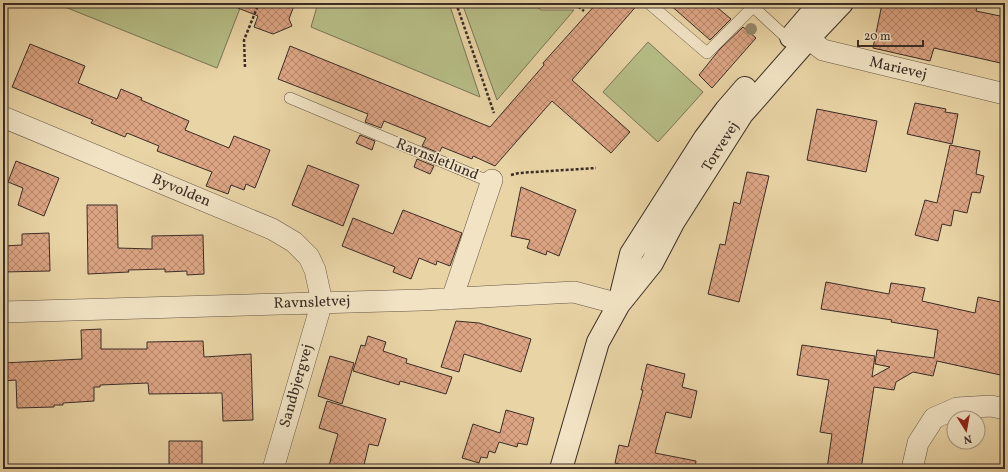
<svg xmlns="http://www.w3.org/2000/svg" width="1008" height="472" viewBox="0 0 1008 472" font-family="Vollkorn,serif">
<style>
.green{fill:#b6bd86;stroke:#787556}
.building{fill:url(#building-cross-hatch);stroke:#3a2d26}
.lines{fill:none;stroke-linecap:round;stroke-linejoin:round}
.lane-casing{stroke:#665746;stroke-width:12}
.street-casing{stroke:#665746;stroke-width:22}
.secondary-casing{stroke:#3a2d26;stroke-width:24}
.path{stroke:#3a2d26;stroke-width:2.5;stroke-dasharray:3 2;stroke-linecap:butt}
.lane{stroke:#f1e3c4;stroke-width:11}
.street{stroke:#f1e3c4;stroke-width:21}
.secondary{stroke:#f1e3c4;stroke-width:22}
.tree{fill:#96886a}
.labels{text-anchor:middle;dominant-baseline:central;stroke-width:3;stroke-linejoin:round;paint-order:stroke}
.street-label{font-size:15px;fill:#3a2d26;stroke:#f1e3c4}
</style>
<defs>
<pattern id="building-cross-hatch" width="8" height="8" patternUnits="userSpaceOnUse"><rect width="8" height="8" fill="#dca483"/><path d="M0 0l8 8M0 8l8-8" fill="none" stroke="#b3866b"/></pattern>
</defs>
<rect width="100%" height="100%" fill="#e9d4a5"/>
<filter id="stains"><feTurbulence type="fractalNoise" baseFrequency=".005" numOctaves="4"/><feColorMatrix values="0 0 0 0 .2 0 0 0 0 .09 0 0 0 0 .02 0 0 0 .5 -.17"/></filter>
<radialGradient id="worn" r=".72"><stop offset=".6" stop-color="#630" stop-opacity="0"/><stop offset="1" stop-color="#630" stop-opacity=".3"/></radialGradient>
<!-- green -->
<path class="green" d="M55,3H242L217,68Z
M318,3H449L480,97L311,27Z
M462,3H533L541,10H574L497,100Z
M648,42L703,92L658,142L603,92Z"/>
<!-- building -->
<path class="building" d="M228,3H295L289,19L292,26L273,34L254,27L258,16L228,4Z
M597,3H639L572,80L630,132L611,153L552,101L495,166L473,156L472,159L442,147L439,153L422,146L426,138L384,121L381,128L365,122L368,114L278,79L290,46L490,127L544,65L543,63Z
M668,3H712L731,19L710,40Z
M903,3H978L976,11L1005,17V64L934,48L930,61L873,48L882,4L902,8Z
M743,27L756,38L712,88L699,75L720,49Z
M30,44L85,66L78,83L117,99L121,89L142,98L141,100L189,121L185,130L229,148L234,136L270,150L255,188L246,184L244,190L231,185L228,194L206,186L212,172L157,151L159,146L127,133L125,137L91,123L93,120L12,87Z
M915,103L946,109L945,112L958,114L952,144L907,134Z
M817,109L877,121L866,172L807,160Z
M360,135L375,141L372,150L356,143Z
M950,145L980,151L976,174L984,176L980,193L972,192L967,213L954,210L951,226L942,224L938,241L915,235L925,200L937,203Z
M417,159L434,166L430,174L414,167Z
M16,161L59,178L44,216L18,205L23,188L8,182Z
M308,165L359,185L343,226L292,205Z
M747,172L769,176L739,302L708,294L720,244L725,245L734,202L740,204Z
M521,187L576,210L559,256L547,251L546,255L527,248L530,240L511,236Z
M87,205H117L118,248L152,249V236L203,235L204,274L187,275V271L165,272V269L128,270L129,272L88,274Z
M403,210L462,233L450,266L437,261L436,265L419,258L411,279L393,272L395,267L342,246L353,218L393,234Z
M49,233L50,271L3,272V246L22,245V234Z
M826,282L889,294L891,283L925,288L922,301L975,313L978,297L1005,303V376L937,361L933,376L913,372L896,382L894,390L874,387L861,469H827L832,434L820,432L829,380L797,375L802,345L875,356L872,377L890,367L875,364L877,350L934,358L938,330L891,322L892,320L821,309Z
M456,321L479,323L531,339L521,372L464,354L459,372L441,367Z
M101,329V349H147V342L203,341L204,357L251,354L253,420L223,421L222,393L149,394L148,383L100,385V387H94V401L63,403V405H54V407L17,408L16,380L3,381V363L82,359L81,330Z
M368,336L386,342L383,351L407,359L406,363L452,377L446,394L400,381L399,385L353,371L361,345L365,346Z
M330,356L354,363L342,404L318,396Z
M647,364L685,374L682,387L697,391L691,418L666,412L655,453L696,461L695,469H640L615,463L619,445L628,447L643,390H641Z
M327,401L386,419L378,446L369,444L363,469H328L338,434L319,428Z
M506,410L534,418L527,445L518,443L517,447L499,442L495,453L489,451L487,458L481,457L479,463L462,458L473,424L500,433Z
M169,441H202V469H169Z"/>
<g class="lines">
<!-- lane casing -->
<g class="lane-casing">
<path id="lane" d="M749,3L788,39
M651,5L707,53L753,7
M290,98L481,178L492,180"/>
</g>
<!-- street casing -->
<g class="street-casing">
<path id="street" d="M797,30L823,50L1005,94
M3,117L272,229L294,242L309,257L315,270L322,302L273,469
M452,299L492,180
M3,312L422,300L574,292L619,304
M912,469L918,443L934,418L957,408L991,406L1005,409"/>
</g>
<!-- secondary casing -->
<g class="secondary-casing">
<path id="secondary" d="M791,37L820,3
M620,299L631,254L705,138L726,110L745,88
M561,469L598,342L619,304L652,263L674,221L742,114L808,39L842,3"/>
</g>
<!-- path -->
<path class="path" d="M456,3L494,113
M540,3L542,5L575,4L584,11
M245,67L244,40L259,3
M511,175L519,173L596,168"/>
<!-- lane -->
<use href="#lane" class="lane"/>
<!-- street -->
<use href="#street" class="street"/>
<!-- secondary -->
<use href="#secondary" class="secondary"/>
</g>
<!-- trees -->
<circle class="tree" cx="751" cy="29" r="6"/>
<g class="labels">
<!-- street labels -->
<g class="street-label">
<text transform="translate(898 69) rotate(13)">Marievej</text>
<text transform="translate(721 147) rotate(-58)">Torvevej</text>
<text transform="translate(437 160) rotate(22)">Ravnsletlund</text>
<text transform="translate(181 191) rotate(23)">Byvolden</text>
<text transform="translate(312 303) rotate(-2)">Ravnsletvej</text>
<text transform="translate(297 386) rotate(-74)">Sandbjergvej</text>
</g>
</g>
<!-- margin -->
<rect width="1008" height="472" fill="none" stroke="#e9d4a5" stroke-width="16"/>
<rect x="4" y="4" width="1000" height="464" fill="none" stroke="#3a2d26" stroke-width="2"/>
<rect x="8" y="8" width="992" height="456" fill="none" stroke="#3a2d26"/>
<!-- north arrow -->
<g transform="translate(966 430) rotate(169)"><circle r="19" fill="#f1e3c4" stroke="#a89a85"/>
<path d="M0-3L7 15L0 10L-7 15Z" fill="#8f2418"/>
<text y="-6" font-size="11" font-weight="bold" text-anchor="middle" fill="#3a2d26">N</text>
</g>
<!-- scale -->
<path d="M858 40v6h65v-6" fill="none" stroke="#3a2d26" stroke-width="2"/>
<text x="864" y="40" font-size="12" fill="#3a2d26" stroke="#f1e3c4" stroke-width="3" paint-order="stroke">20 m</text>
<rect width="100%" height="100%" filter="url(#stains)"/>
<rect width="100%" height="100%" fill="url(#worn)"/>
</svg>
